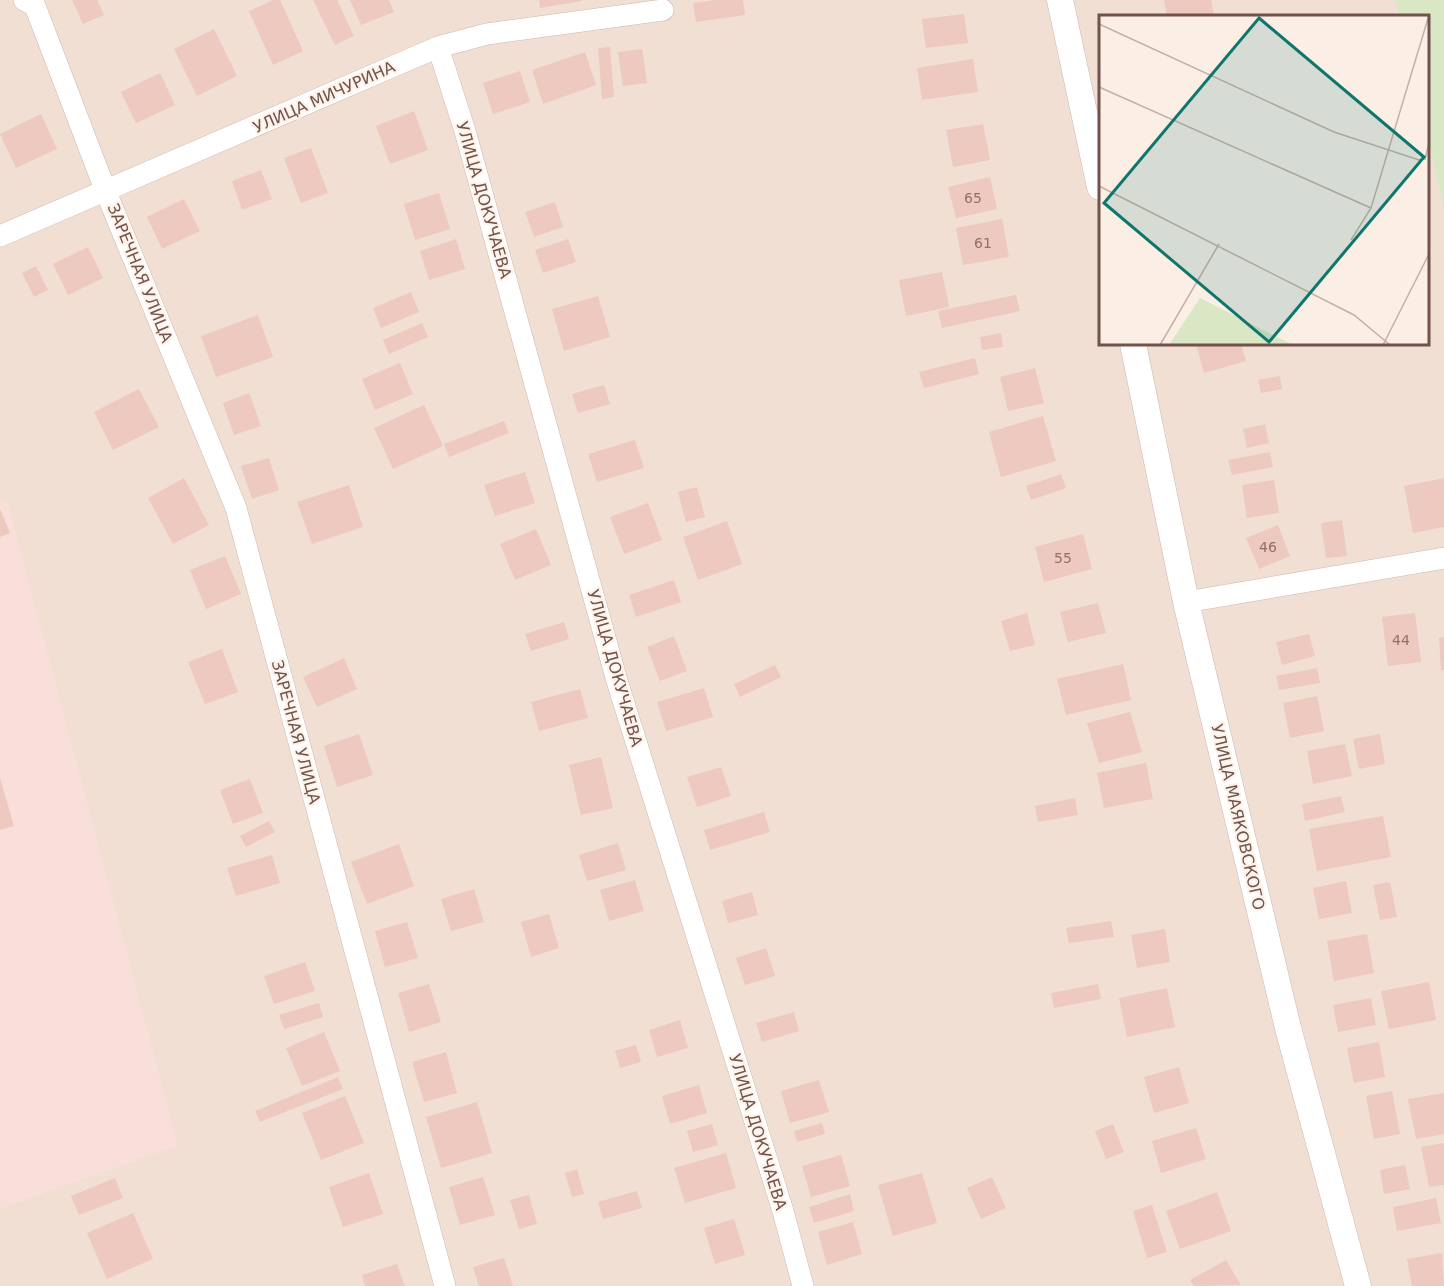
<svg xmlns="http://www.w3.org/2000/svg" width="1444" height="1286" viewBox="0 0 1444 1286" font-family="'DejaVu Sans',sans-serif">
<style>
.residential{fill:#f1dfd4}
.commercial{fill:#fadeda}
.green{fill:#d9e7c5}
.building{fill:#eec9bf}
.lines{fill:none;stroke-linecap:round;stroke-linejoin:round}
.minor-casing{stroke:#cdb7af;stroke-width:22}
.tertiary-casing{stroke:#cdb7af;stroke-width:27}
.minor{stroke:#fff;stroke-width:21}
.tertiary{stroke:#fff;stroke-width:26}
.labels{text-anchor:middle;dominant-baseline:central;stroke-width:4.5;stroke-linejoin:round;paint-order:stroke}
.number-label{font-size:14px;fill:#907069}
.street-label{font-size:16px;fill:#71534c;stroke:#fdf3eb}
.inset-road{fill:none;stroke:#c3b0a8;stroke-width:1.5}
.view{fill:#0f766e;fill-opacity:0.15;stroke:#0f766e;stroke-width:3}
.inset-edge{fill:none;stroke:#71534c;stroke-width:3}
</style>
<rect width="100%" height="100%" fill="#faeee5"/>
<!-- residential -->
<path class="residential" d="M0,0H1395L1399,16H1100V344H1428V139L1444,209V1286H0V1208L177,1145L6,499L0,501Z"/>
<!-- commercial -->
<path class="commercial" d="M6,499L177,1145L0,1208V501Z"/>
<!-- green -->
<path class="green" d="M1395,0H1444V209L1428,139V16H1399Z"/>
<!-- building -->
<path class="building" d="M72,0H97L104,15L83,24Z
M274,0H280L303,51L273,65L249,11Z
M313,0H337L354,36L335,45Z
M350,0H389L394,12L361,25Z
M539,0H582V1L540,8Z
M716,0H743L745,15L696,22L693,3Z
M1164,0H1211L1214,16H1167Z
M964,14L968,43L926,48L922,19Z
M214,29L237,76L197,96L174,49Z
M610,47L614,97L602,99L598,48Z
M642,49L647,83L623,86L618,52Z
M585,52L596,85L543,104L532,70Z
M973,59L978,92L922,100L917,68Z
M520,71L530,102L493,114L483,83Z
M160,73L175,105L136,123L121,92Z
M414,111L428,150L390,164L376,126Z
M41,114L57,149L16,168L0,134Z
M983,124L990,160L953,167L946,130Z
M311,148L328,193L301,203L284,158Z
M261,170L272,199L242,210L232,181Z
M990,177L997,209L956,218L948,187Z
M439,193L450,229L415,240L404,204Z
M184,199L200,231L162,249L147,217Z
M555,202L563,227L534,237L525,212Z
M1002,219L1009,257L963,265L956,228Z
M456,239L465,269L429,280L420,251Z
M568,239L576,262L543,273L535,250Z
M88,247L103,278L68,295L53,264Z
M36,266L48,290L34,297L22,273Z
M942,272L949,307L906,316L899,280Z
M411,292L419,312L381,328L373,308Z
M1016,295L1020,311L942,328L938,311Z
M598,296L610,337L564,351L552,309Z
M258,315L273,357L216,377L201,336Z
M422,323L428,337L389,354L383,340Z
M1001,333L1003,347L982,350L980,337Z
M1196,344H1241L1246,361L1204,373Z
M975,358L979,374L924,388L919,372Z
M400,363L413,394L375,410L362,379Z
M1035,368L1044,403L1008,411L1000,377Z
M1280,376L1282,389L1261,393L1258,380Z
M604,385L610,404L578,413L572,394Z
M139,389L159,427L113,450L94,412Z
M249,393L261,426L234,435L223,403Z
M424,405L443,446L393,469L374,428Z
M1043,416L1056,461L1001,477L989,432Z
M504,421L509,433L449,457L444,444Z
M1265,424L1269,443L1247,448L1243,429Z
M635,440L644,468L597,482L588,454Z
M1270,452L1273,467L1232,475L1228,460Z
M269,458L279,490L252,499L241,466Z
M525,472L535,503L495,516L484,485Z
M1061,474L1066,488L1031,500L1026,486Z
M184,478L209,525L173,544L148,498Z
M1444,478V527L1413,533L1404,486Z
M1274,480L1279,513L1247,518L1242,485Z
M349,485L363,527L312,544L297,502Z
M697,487L705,517L686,522L678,492Z
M648,503L662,540L624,554L610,517Z
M0,509L10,533L0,537Z
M1342,520L1347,556L1326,558L1321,523Z
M727,521L742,564L698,580L683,537Z
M1278,525L1290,556L1259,569L1246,538Z
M536,529L551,565L515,580L500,544Z
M1083,534L1092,569L1044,582L1035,547Z
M225,556L241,594L206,609L190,570Z
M674,580L681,602L636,617L629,595Z
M1098,603L1106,633L1068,642L1060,612Z
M1027,613L1035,645L1010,651L1001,621Z
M1415,613L1421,662L1388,666L1382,617Z
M564,622L569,639L531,651L525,634Z
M1309,634L1315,656L1282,665L1276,642Z
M674,636L687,671L660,681L647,647Z
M1444,637V670H1441L1439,638Z
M222,649L238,692L205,704L188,662Z
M344,658L357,689L317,707L303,677Z
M1123,664L1131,700L1066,715L1057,679Z
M775,665L781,677L740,697L734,684Z
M1317,668L1320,683L1279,690L1276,676Z
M704,688L713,717L666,731L657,702Z
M580,689L588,718L539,731L531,702Z
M1317,696L1324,731L1290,738L1283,703Z
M1130,712L1142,752L1099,763L1087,723Z
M359,734L373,775L337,787L324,746Z
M1380,734L1385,764L1359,769L1353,739Z
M1345,744L1352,776L1313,784L1307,751Z
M601,757L613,808L581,815L569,765Z
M1146,763L1153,799L1104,808L1097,773Z
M721,767L731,796L697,807L687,777Z
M0,778L14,826L0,830Z
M250,779L263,813L233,824L220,790Z
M1341,796L1345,812L1305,821L1302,804Z
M1075,798L1078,815L1038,822L1035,806Z
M764,812L770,832L710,850L704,830Z
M1383,816L1391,857L1317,871L1309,829Z
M269,821L275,832L246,847L240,836Z
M618,843L626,870L587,881L579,855Z
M399,844L414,886L367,904L351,862Z
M272,855L280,883L236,896L227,868Z
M635,880L644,911L609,921L600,890Z
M1346,881L1352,913L1319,919L1313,888Z
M1390,882L1397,917L1380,920L1373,885Z
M474,889L484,922L451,931L441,899Z
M752,892L758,915L728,923L722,901Z
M549,914L559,948L531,957L521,922Z
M1111,921L1114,937L1069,943L1066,928Z
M407,922L418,958L385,967L375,931Z
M1165,929L1170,962L1137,968L1131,935Z
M1367,934L1374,973L1334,981L1327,941Z
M766,948L775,976L745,985L736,958Z
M305,962L315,991L274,1004L264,976Z
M1429,982L1436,1020L1389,1029L1381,991Z
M429,984L441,1022L409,1032L398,993Z
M1098,984L1101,999L1054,1008L1051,993Z
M1167,988L1175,1027L1127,1037L1119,998Z
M1371,998L1376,1025L1338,1032L1333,1005Z
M319,1003L323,1017L284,1029L279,1015Z
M794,1012L799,1031L762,1042L756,1023Z
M680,1020L688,1048L657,1057L649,1030Z
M324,1032L340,1071L302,1086L286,1048Z
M1379,1042L1385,1077L1354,1083L1347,1048Z
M636,1045L641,1062L620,1068L615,1051Z
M446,1052L457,1093L424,1102L412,1062Z
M1179,1067L1189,1103L1154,1113L1144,1077Z
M338,1077L343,1089L260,1122L255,1111Z
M819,1080L829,1112L790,1123L781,1091Z
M699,1085L707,1113L670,1124L662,1096Z
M1392,1091L1400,1134L1374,1139L1366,1096Z
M1444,1093V1134L1416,1139L1408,1099Z
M345,1096L364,1143L321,1160L302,1113Z
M477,1102L492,1153L441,1168L426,1117Z
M822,1123L825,1134L797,1142L794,1131Z
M712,1124L718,1145L693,1152L687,1131Z
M1113,1124L1124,1152L1106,1159L1095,1131Z
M1196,1128L1206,1159L1161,1173L1152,1141Z
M1444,1143V1185L1429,1187L1421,1147Z
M726,1153L736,1188L685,1203L674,1168Z
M841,1155L850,1186L811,1197L802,1166Z
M1405,1165L1410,1189L1384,1194L1380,1170Z
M577,1169L584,1194L572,1197L565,1173Z
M369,1173L383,1214L343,1227L329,1187Z
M922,1173L937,1223L893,1236L878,1185Z
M483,1177L495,1215L460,1225L449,1187Z
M992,1177L1006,1208L981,1219L967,1188Z
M115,1178L123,1198L79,1215L71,1196Z
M637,1191L642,1208L603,1219L598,1202Z
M1217,1192L1231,1231L1180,1249L1166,1211Z
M850,1194L854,1211L814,1223L809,1207Z
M529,1195L537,1224L519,1229L510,1200Z
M1436,1198L1441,1223L1397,1231L1393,1207Z
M1152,1205L1167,1252L1147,1258L1133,1211Z
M133,1213L153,1259L107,1279L87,1233Z
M734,1219L745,1255L715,1264L704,1228Z
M853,1222L862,1254L827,1265L818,1232Z
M1442,1253L1444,1286H1412L1407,1259Z
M504,1258L513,1286H479L473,1267Z
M1226,1260L1241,1285L1194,1286L1190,1280Z
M397,1264L405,1286H365L362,1275Z"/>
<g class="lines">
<!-- minor casing -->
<g class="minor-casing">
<path id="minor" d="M24,0L35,6L106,192L236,508L445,1286
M438,47L465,131L617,681L783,1211L803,1286
M0,236L438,47L487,34L663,10
M1186,602L1444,558"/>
</g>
<!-- tertiary casing -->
<g class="tertiary-casing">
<path id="tertiary" d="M1060,0L1100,187
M1133,344L1186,602L1288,1028L1358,1286"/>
</g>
<!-- minor -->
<use href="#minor" class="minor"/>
<!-- tertiary -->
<use href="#tertiary" class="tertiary"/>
</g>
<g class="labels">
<!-- number labels -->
<g class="number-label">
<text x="973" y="198">65</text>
<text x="983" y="243">61</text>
<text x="1268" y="547">46</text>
<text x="1063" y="558">55</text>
<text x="1401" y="640">44</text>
</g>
<!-- street labels -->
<g class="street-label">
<text transform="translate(324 97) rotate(-24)">УЛИЦА МИЧУРИНА</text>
<text transform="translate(484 200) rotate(74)">УЛИЦА ДОКУЧАЕВА</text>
<text transform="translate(140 273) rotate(68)">ЗАРЕЧНАЯ УЛИЦА</text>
<text transform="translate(615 668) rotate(74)">УЛИЦА ДОКУЧАЕВА</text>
<text transform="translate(296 732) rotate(75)">ЗАРЕЧНАЯ УЛИЦА</text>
<text transform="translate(1238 817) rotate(77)">УЛИЦА МАЯКОВСКОГО</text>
<text transform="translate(758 1132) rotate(73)">УЛИЦА ДОКУЧАЕВА</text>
</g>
</g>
<!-- overview -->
<g transform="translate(1099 15)">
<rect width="330" height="330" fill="#faeee5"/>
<path d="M101,283L194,330H70Z" fill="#d9e7c5"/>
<path class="inset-road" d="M0,9L235,117L320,145L326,144L330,128M0,72L272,193M0,171L255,300L291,330M252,225L272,193L330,0M61,330L120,229M284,330L330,239"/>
<path class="view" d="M160,3L325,142L170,327L5,188Z"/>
<rect width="330" height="330" class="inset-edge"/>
</g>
</svg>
